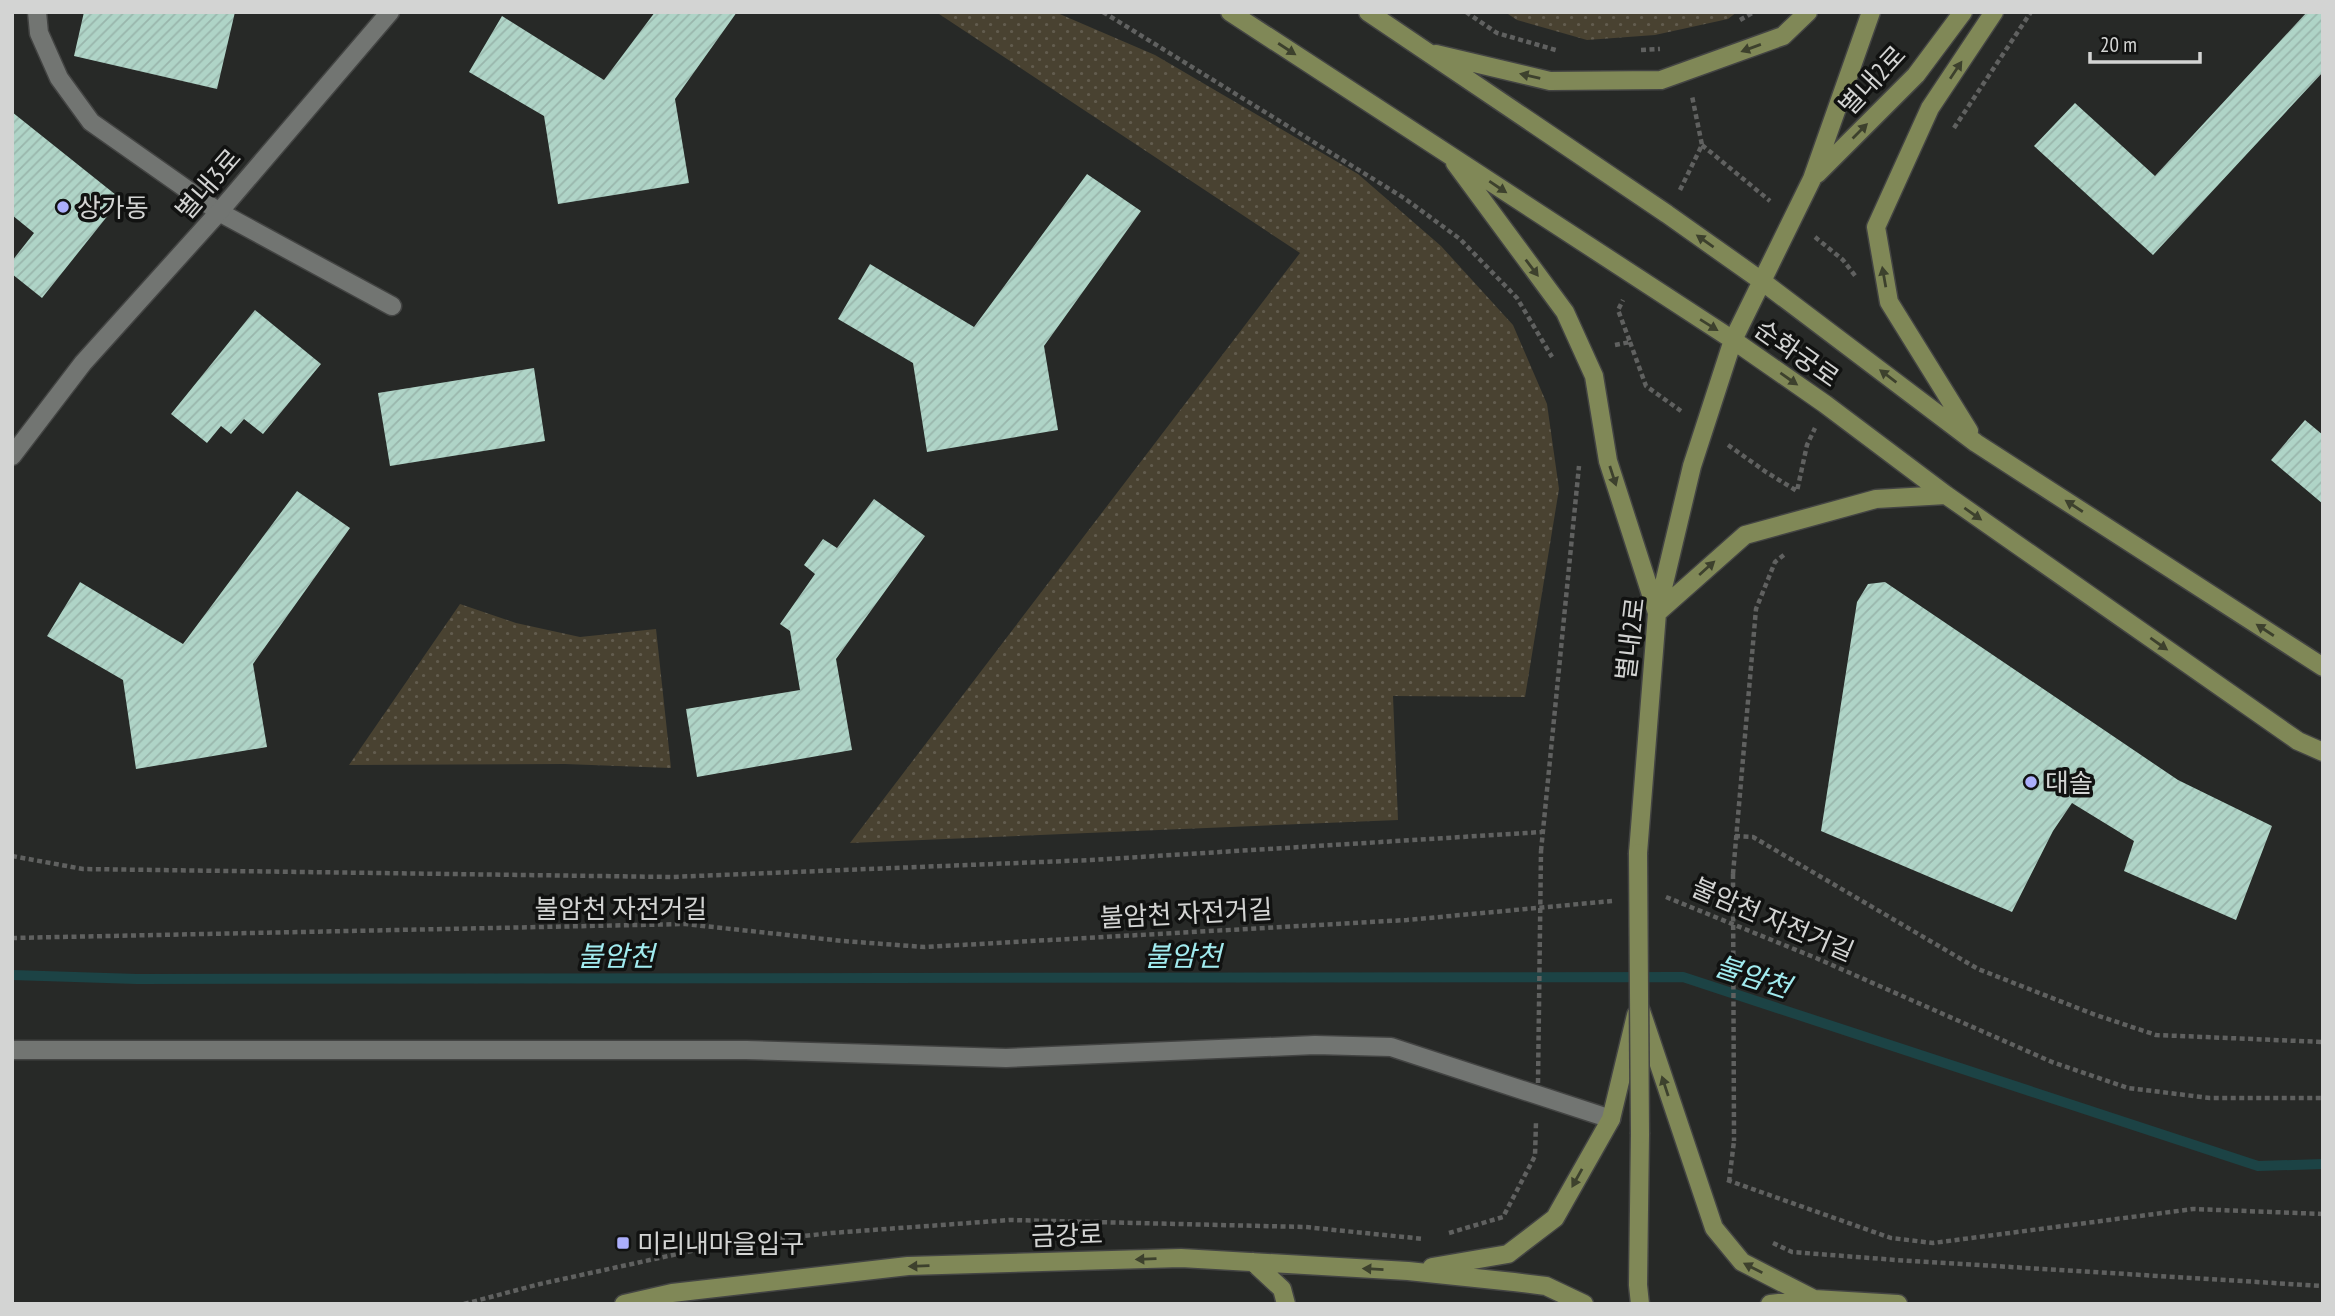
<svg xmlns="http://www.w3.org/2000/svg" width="2335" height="1316" viewBox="0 0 2335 1316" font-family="'PT Sans Narrow','Noto Sans KR',sans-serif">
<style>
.green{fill:url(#green-dots)}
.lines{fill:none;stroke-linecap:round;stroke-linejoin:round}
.stream{stroke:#1c4345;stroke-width:10}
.building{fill:url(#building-hatch)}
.lane-casing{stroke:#434443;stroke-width:21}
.street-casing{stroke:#434443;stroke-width:21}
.secondary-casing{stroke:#434443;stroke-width:21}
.path{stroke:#606160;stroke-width:4.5;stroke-dasharray:5 3.5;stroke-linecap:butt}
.lane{stroke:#727572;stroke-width:18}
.street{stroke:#727572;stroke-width:18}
.secondary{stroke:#808857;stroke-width:18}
.secondary-bridge-casing{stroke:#434443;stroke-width:21;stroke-linecap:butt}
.path-bridge{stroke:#606160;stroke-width:4.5;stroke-dasharray:5 3.5;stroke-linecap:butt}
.secondary-bridge{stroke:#808857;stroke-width:18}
.oneway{fill:#3d412d}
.poi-dot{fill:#acaffb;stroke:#111211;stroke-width:2.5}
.labels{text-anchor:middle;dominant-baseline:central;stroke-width:7;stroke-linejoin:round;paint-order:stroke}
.street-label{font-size:26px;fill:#d3d4d3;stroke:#111211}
.poi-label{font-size:26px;fill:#d3d4d3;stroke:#111211;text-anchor:start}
.water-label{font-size:28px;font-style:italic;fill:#a1ebef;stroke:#111211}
</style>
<defs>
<pattern id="green-dots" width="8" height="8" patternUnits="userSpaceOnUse" patternTransform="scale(1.75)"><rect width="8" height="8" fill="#494231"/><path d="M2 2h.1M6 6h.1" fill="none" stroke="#625c4e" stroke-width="1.8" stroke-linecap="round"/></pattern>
<pattern id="building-hatch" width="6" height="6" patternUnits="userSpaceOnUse" patternTransform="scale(1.75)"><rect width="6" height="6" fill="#afd4c7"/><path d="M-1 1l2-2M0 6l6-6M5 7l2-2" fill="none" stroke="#99b6ac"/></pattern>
</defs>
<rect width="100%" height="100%" fill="#272927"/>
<!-- green -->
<path class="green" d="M936,12H1055L1155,55L1358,174L1441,246L1513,325L1547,404L1559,489L1525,697L1393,696L1398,820L850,843L1300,253Z
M1505,12H1737L1728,19L1655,35L1587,40L1517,20Z
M460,604L516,623L580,637L656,629L671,768L565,764L349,765Z"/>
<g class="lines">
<!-- stream -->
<path class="stream" d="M12,975L137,979L1683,977L2258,1166L2323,1164"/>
</g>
<!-- building -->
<path class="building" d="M84,12H235L217,89L74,56Z
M655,12H737L675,99L689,183L558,204L544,116L469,72L502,16L604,80Z
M2307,12H2323V72L2153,255L2034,146L2075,103L2155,176Z
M12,112L121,199L42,298L12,274V261L34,233L12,215Z
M1087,174L1141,211L1044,346L1058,430L927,452L913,363L838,319L870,264L974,327Z
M255,310L321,364L263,434L244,419L231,434L221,426L207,443L171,414Z
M534,368L545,441L390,466L378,393Z
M2305,420L2323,435V504L2271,460Z
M297,491L350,528L253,664L267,747L136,769L123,680L47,636L80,582L183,644Z
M874,499L925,536L836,659L852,750L697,777L686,709L800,690L790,631L780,624L815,574L804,565L823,539L837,548Z
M1885,582L2178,780L2272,826L2236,920L2124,871L2134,841L2072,803L2053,831L2012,912L1821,831L1857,602L1868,584Z"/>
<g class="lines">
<!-- lane casing -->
<g class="lane-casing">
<path id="lane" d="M37,12L39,33L59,78L91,122L219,212L392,306
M12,1050H746L1006,1058L1315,1045L1391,1047L1611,1119"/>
</g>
<!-- street casing -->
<g class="street-casing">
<path id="street" d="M12,456L83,363L219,212L390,12"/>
</g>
<!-- secondary casing -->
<g class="secondary-casing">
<path id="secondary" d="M1230,12L1733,340L1825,404L1946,495L2298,741L2323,752
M1368,12L1667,214L1763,282L1976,443L2323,667
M1436,54L1550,81L1661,80L1783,36L1808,12
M1455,163L1565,312L1594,376L1608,461L1657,613L1745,535L1876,499L1946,495
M1817,174L1916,75L1963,12
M1969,431L1889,302L1876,227L1930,108L1994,12
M1638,853L1657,613L1692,466L1733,340L1812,179L1871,12
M1641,1011L1714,1228L1742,1262L1814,1299
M1640,1134L1638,1285L1640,1304
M1253,1262L1282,1289L1286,1304
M1432,1267L1508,1254L1555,1218L1611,1119L1636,1015
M624,1304L672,1293L908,1266L1181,1258L1408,1271L1514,1282L1546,1286L1584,1304
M1770,1304L1814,1299L1898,1304"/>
</g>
<!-- path -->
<path class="path" d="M1103,12L1404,198L1460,239L1517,298L1552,357
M1466,12L1497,33L1559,51
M1740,20L1754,12
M1641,50L1660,49
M1954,128L2031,12
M1702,145L1770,201
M1680,190L1702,145L1692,96
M1815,237L1843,260L1856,277
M1630,342L1646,386L1681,411
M1615,345L1630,342L1618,310L1623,300
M1728,445L1766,472L1797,491L1807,445L1815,428
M1735,836L1753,837L1978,969L2093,1014L2156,1035L2323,1042
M1541,851L1579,466
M12,856L83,869L671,877L1091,860L1542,832
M1733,874L1756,609L1775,562L1785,554
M1666,897L1816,958L2052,1062L2128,1088L2210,1098H2323
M12,938L685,924L843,941L925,947L1407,920L1612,901
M1727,1180L1891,1238L1933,1243L2193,1209L2323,1214
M1729,1182L1734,1141
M1449,1233L1503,1217L1535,1156L1536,1122
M1773,1243L1792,1252L1896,1260L2323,1286
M464,1304L540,1284L714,1246L831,1233L1010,1220L1305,1227L1424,1239"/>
<!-- lane -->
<use href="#lane" class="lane"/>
<!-- street -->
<use href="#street" class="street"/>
<!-- secondary -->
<use href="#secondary" class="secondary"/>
<!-- secondary-bridge casing -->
<g class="secondary-bridge-casing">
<path id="secondary-bridge" d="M1638,853L1640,1134"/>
</g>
<!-- path-bridge -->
<path class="path-bridge" d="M1733,874L1734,1141
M1538,1083L1541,851"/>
<!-- secondary-bridge -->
<use href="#secondary-bridge" class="secondary-bridge"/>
</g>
<!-- one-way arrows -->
<defs><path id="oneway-solid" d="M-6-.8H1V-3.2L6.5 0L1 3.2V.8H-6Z" transform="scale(1.75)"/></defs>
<g class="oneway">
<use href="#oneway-solid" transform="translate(1751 48) rotate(160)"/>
<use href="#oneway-solid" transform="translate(1287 49) rotate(33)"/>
<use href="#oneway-solid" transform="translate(1956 70) rotate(-56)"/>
<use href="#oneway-solid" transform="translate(1530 76) rotate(-167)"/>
<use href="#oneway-solid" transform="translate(1860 131) rotate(-45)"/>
<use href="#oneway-solid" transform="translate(1498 187) rotate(34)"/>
<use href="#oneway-solid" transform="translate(1705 241) rotate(-145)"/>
<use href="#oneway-solid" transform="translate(1532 268) rotate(53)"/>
<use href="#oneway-solid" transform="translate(1884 277) rotate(-100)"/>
<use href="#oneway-solid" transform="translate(1709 325) rotate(32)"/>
<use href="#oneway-solid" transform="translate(1888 376) rotate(-143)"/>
<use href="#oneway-solid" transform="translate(1789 379) rotate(35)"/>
<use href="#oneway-solid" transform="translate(1613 476) rotate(72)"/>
<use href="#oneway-solid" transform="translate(2074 506) rotate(-147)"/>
<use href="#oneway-solid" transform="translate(1973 514) rotate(35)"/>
<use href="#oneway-solid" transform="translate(1707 568) rotate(-42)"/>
<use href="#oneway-solid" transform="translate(2265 630) rotate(-147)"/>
<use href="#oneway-solid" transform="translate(2159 644) rotate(35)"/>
<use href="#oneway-solid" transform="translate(1665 1086) rotate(-108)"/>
<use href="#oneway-solid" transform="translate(1577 1178) rotate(119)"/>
<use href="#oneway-solid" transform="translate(1146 1259) rotate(178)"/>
<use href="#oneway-solid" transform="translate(919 1266) rotate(178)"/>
<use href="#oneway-solid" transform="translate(1753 1268) rotate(-153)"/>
<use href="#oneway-solid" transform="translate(1373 1269) rotate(-177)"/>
</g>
<!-- markers -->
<g class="poi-dot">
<circle cx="63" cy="207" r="7"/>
<circle cx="2031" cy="782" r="7"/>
<rect x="616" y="1236" width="14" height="14" rx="3.5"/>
</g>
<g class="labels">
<!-- street labels -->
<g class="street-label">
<text transform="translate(1872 80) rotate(-47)">별내2로</text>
<text transform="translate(208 184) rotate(-49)">별내3로</text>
<text transform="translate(1797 353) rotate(35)">순화궁로</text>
<text transform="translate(1630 639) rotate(-83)">별내2로</text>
<text x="621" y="908">불암천 자전거길</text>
<text transform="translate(1186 913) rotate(-3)">불암천 자전거길</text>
<text transform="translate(1773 919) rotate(23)">불암천 자전거길</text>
<text transform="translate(1067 1235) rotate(-2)">금강로</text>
</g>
<!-- poi labels -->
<g class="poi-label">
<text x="77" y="207">상가동</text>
<text x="2045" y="782">대솔</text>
<text x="637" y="1243">미리내마을입구</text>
</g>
<!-- water labels -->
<g class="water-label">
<text x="616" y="955">불암천</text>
<text x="1183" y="955">불암천</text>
<text transform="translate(1753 976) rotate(18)">불암천</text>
</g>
</g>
<!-- border -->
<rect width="2335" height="1316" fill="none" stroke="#d3d4d3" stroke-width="28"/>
<!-- scale -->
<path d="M2090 52v10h110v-10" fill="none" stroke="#d3d4d3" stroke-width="3.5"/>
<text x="2100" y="52" font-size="21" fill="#d3d4d3" stroke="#111211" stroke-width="5" paint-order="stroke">20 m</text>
</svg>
